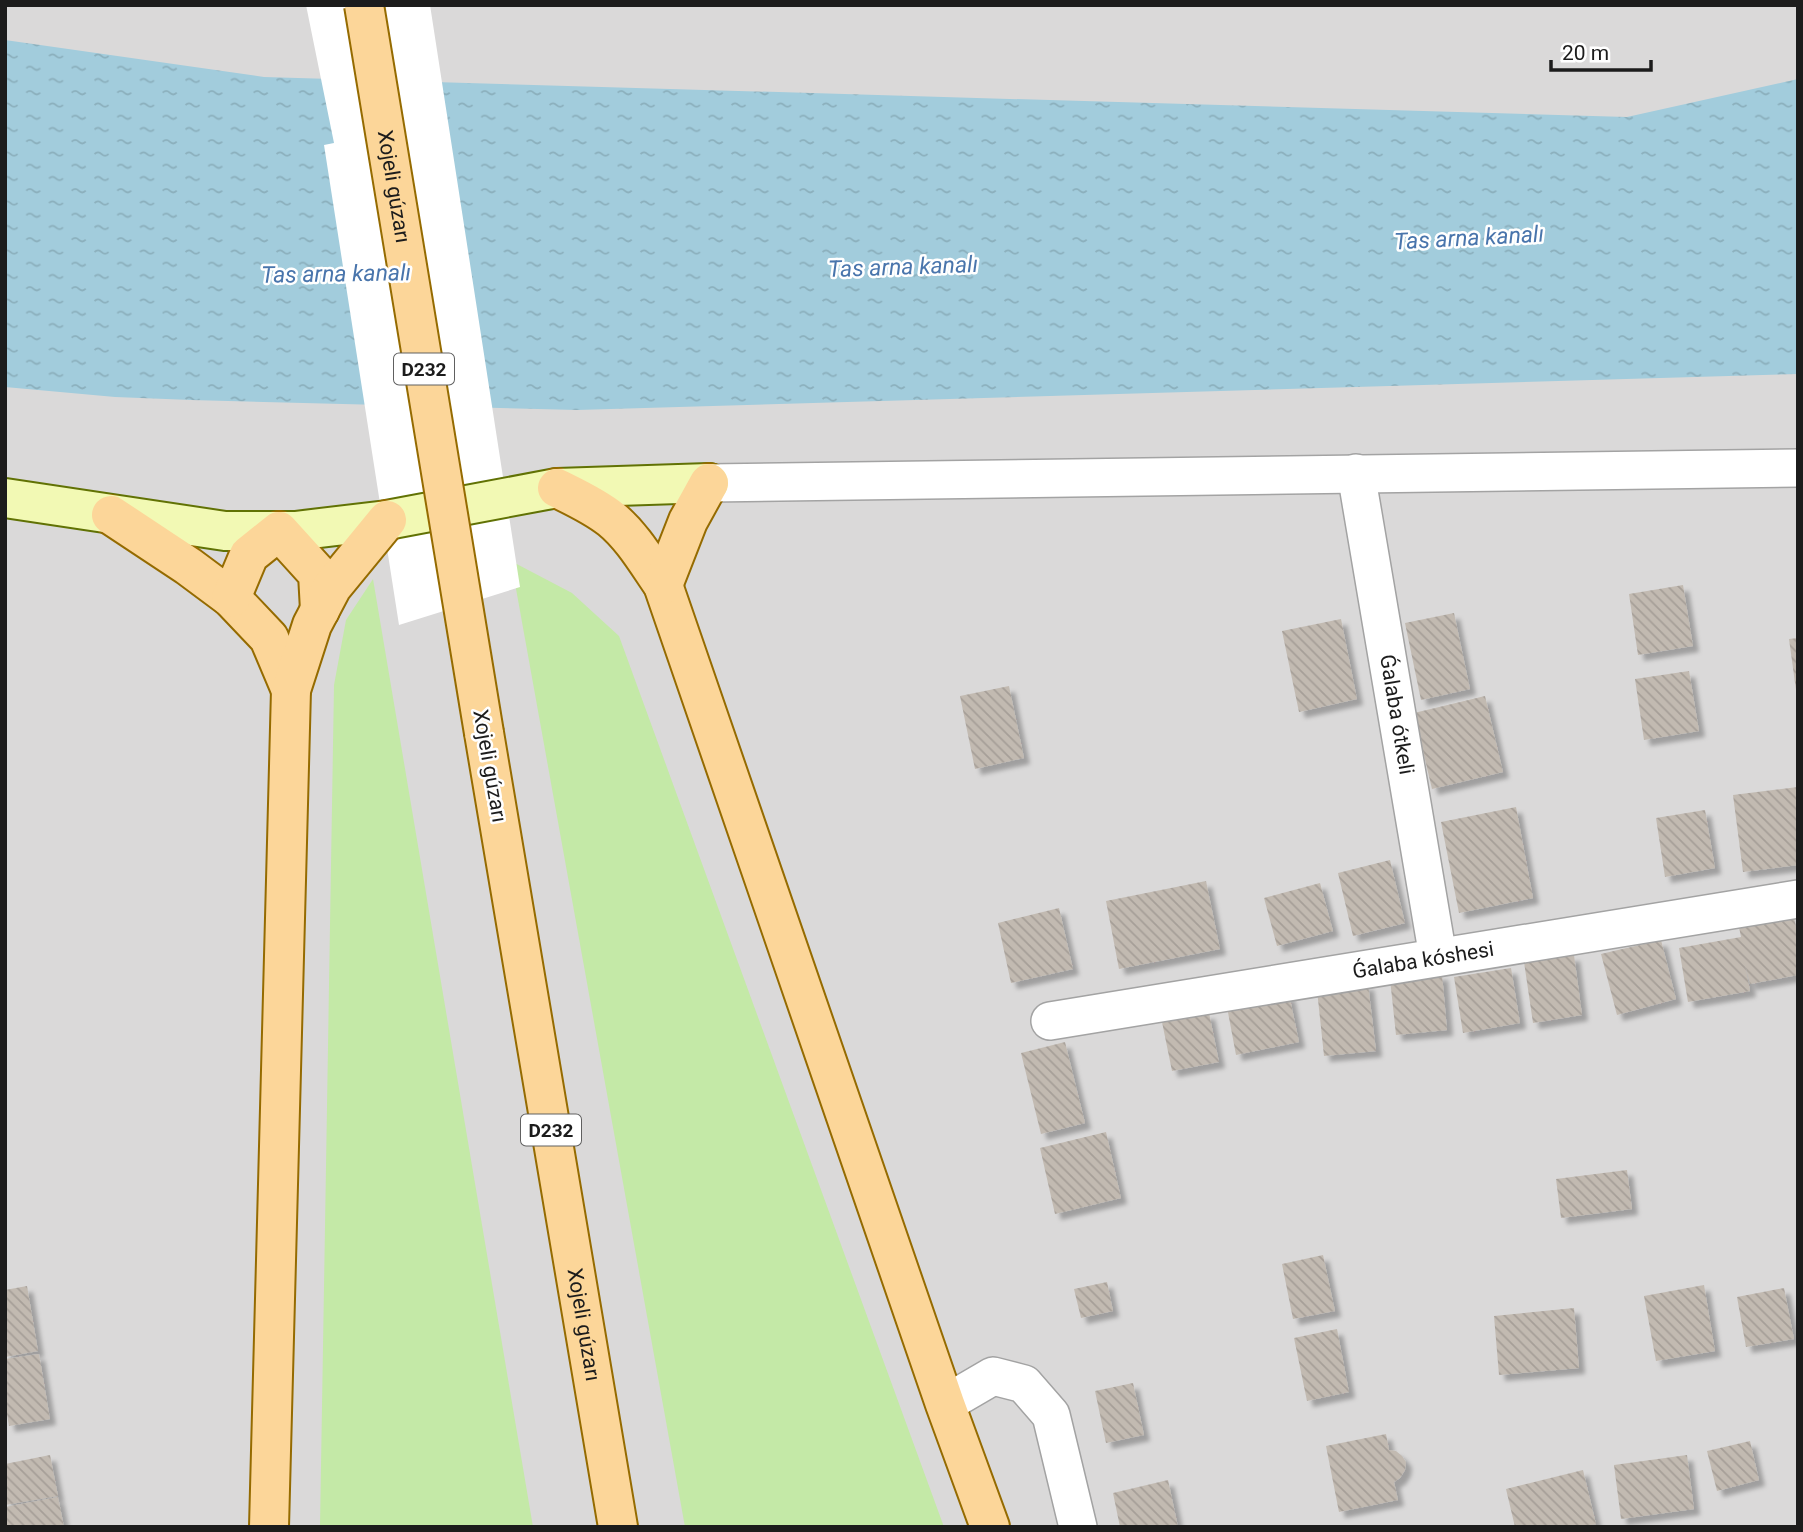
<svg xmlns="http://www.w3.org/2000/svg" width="1803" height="1532" viewBox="0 0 1803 1532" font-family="Roboto,sans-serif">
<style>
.residential{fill:#dad9d9}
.grass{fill:#c4e9a7}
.water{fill:url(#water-ripples)}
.pier{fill:#fff}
.building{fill:url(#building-back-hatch);filter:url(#shadow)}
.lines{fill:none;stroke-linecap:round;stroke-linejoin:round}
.street-casing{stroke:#a3a3a3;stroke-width:40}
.secondary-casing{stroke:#617204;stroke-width:42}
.primary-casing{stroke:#956b00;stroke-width:42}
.street{stroke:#fff;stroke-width:37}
.secondary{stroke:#f2f9b4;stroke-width:38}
.primary{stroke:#fcd699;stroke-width:38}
.primary-bridge-casing{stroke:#956b00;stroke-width:42;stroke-linecap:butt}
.primary-bridge{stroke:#fcd699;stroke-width:38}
.labels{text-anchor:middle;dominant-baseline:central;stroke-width:5;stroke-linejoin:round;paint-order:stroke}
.shield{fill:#fff;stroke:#606060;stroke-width:2}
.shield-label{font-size:19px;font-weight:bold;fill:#1c1c1c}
.street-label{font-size:21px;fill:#1c1c1c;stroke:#fff}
.water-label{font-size:23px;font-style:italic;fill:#4975ac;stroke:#fff}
</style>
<defs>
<pattern id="water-ripples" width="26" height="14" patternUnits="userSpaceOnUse" patternTransform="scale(1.75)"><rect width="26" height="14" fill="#a2ccdc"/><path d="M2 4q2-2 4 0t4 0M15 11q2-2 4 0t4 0" fill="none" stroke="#8bafbc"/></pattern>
<pattern id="building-back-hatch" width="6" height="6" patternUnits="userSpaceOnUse" patternTransform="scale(1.75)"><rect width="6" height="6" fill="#c2bab1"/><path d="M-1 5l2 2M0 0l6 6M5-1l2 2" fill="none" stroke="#a69f98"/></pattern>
<filter id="shadow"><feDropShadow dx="6" dy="6" stdDeviation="2" flood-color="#0004"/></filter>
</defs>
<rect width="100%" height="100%" fill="#eeeae2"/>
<!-- residential -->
<path class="residential" d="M5,5H1798V1527H5Z"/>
<!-- grass -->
<path class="grass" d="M511,561L572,593L619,636L944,1527H685Z
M373,579L533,1527H320L334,685L346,620Z"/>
<!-- water -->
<path class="water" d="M5,40L264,77L1627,117L1798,79V374L577,410L191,400L115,397L5,387Z"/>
<!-- pier -->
<path class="pier" d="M306,5H430L520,587L399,625L324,145L334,143Z"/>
<!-- building -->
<path class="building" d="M1683,585L1693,646L1638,655L1629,594Z
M1454,613L1470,689L1421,700L1405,623Z
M1341,619L1357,699L1299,712L1282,631Z
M1798,638V690H1796L1789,639Z
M1689,671L1699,731L1644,740L1635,679Z
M1009,686L1024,758L975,769L960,696Z
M1485,696L1503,772L1432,789L1414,713Z
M1798,787V865L1743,872L1733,795Z
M1516,807L1533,898L1459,913L1441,822Z
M1705,810L1715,868L1665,877L1656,818Z
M1390,860L1405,923L1353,936L1338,873Z
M1206,881L1220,949L1119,969L1106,901Z
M1320,883L1333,931L1277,946L1264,898Z
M1059,908L1073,969L1011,983L998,923Z
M1794,917L1798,938V975L1750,984L1745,964L1750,991L1688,1002L1679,948L1741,937L1739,927Z
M1661,940L1676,999L1617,1015L1601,954Z
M1574,955L1582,1015L1533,1023L1524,962Z
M1511,968L1520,1023L1463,1033L1454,977Z
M1442,974L1447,1030L1396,1035L1390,979Z
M1368,984L1376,1051L1324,1056L1317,990Z
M1289,994L1299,1042L1236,1055L1227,1007Z
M1209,1013L1219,1062L1172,1071L1162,1022Z
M1065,1042L1085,1123L1041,1134L1021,1053Z
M1106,1132L1121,1198L1055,1214L1040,1148Z
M1627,1170L1632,1209L1561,1218L1556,1179Z
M1323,1255L1335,1311L1293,1319L1282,1264Z
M1107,1282L1113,1311L1081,1318L1074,1289Z
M1704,1285L1715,1351L1656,1361L1644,1296Z
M27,1286L38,1351L5,1357V1290Z
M1784,1288L1794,1339L1746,1347L1737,1297Z
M1574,1308L1579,1368L1499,1375L1494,1316Z
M1337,1329L1349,1392L1307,1401L1294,1338Z
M39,1354L50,1419L9,1426L5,1402V1359Z
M1133,1383L1144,1435L1106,1443L1095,1391Z
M1386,1434L1389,1450L1396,1451L1402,1456L1406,1462L1405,1470L1400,1478L1394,1482L1398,1500L1339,1512L1326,1446Z
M1750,1441L1759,1480L1717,1491L1707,1451Z
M50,1455L58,1496L5,1505V1464Z
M1687,1455L1694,1509L1621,1519L1614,1465Z
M1583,1470L1596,1524L1585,1527H1515L1506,1489Z
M1168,1480L1178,1527H1120L1113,1493Z
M58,1497L64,1527H5V1507Z"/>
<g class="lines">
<!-- street casing -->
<g class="street-casing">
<g id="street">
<path id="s1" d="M1356,473L1438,957"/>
<path d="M709,483L1798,468"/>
<path id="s2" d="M1050,1021L1798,899"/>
<path d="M945,1404L993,1376L1024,1384L1051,1415L1078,1527"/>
</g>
</g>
<!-- secondary casing -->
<g class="secondary-casing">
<path id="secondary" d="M5,498L225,531H295L387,520L557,488L709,483"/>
</g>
<!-- primary casing -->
<g class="primary-casing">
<g id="primary">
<path d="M557,488C575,497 595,506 611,519C632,536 647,562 663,585L945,1404L990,1527"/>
<path d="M111,515L188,566L231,598L269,638L291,690"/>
<path d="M663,585L688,521L709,483"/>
<path d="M231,598L249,555L279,531L318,574L320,610"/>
<path id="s3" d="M484,733L618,1527"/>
<path d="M269,1527L291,690L312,625L332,587L387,520"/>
</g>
</g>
<!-- street -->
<use href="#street" class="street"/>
<!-- secondary -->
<use href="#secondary" class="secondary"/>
<!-- primary -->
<use href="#primary" class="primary"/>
<!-- primary-bridge casing -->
<g class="primary-bridge-casing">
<g id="primary-bridge">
<path id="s4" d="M364,5L484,733"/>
</g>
</g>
<!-- primary-bridge -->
<use href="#primary-bridge" class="primary-bridge"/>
</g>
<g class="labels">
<!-- shield labels -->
<g class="shield">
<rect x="394" y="353.5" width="60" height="31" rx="5"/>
<rect x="521" y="1114.5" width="60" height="31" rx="5"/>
</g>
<g class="shield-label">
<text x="424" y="369">D232</text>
<text x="551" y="1130">D232</text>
</g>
<!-- street labels -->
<g class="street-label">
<text stroke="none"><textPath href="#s4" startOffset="184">Xojeli gúzarı</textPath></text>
<text stroke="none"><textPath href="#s1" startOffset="245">Ǵalaba ótkeli</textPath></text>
<text transform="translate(490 766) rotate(80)">Xojeli gúzarı</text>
<text stroke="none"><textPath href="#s2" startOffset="378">Ǵalaba kóshesi</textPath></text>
<text stroke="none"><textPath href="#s3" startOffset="600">Xojeli gúzarı</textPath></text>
</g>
<!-- water labels -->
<g class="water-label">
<text transform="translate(1469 238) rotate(-3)">Tas arna kanalı</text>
<text transform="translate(903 267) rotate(-2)">Tas arna kanalı</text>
<text transform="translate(336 274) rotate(-1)">Tas arna kanalı</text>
</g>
</g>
<!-- border -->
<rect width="1803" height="1532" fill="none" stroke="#1c1c1c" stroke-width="14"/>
<!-- scale -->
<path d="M1551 60v10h100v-10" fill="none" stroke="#1c1c1c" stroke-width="3.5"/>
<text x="1562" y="60" font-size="21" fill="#1c1c1c" stroke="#ffffff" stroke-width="5" paint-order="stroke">20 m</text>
</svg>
